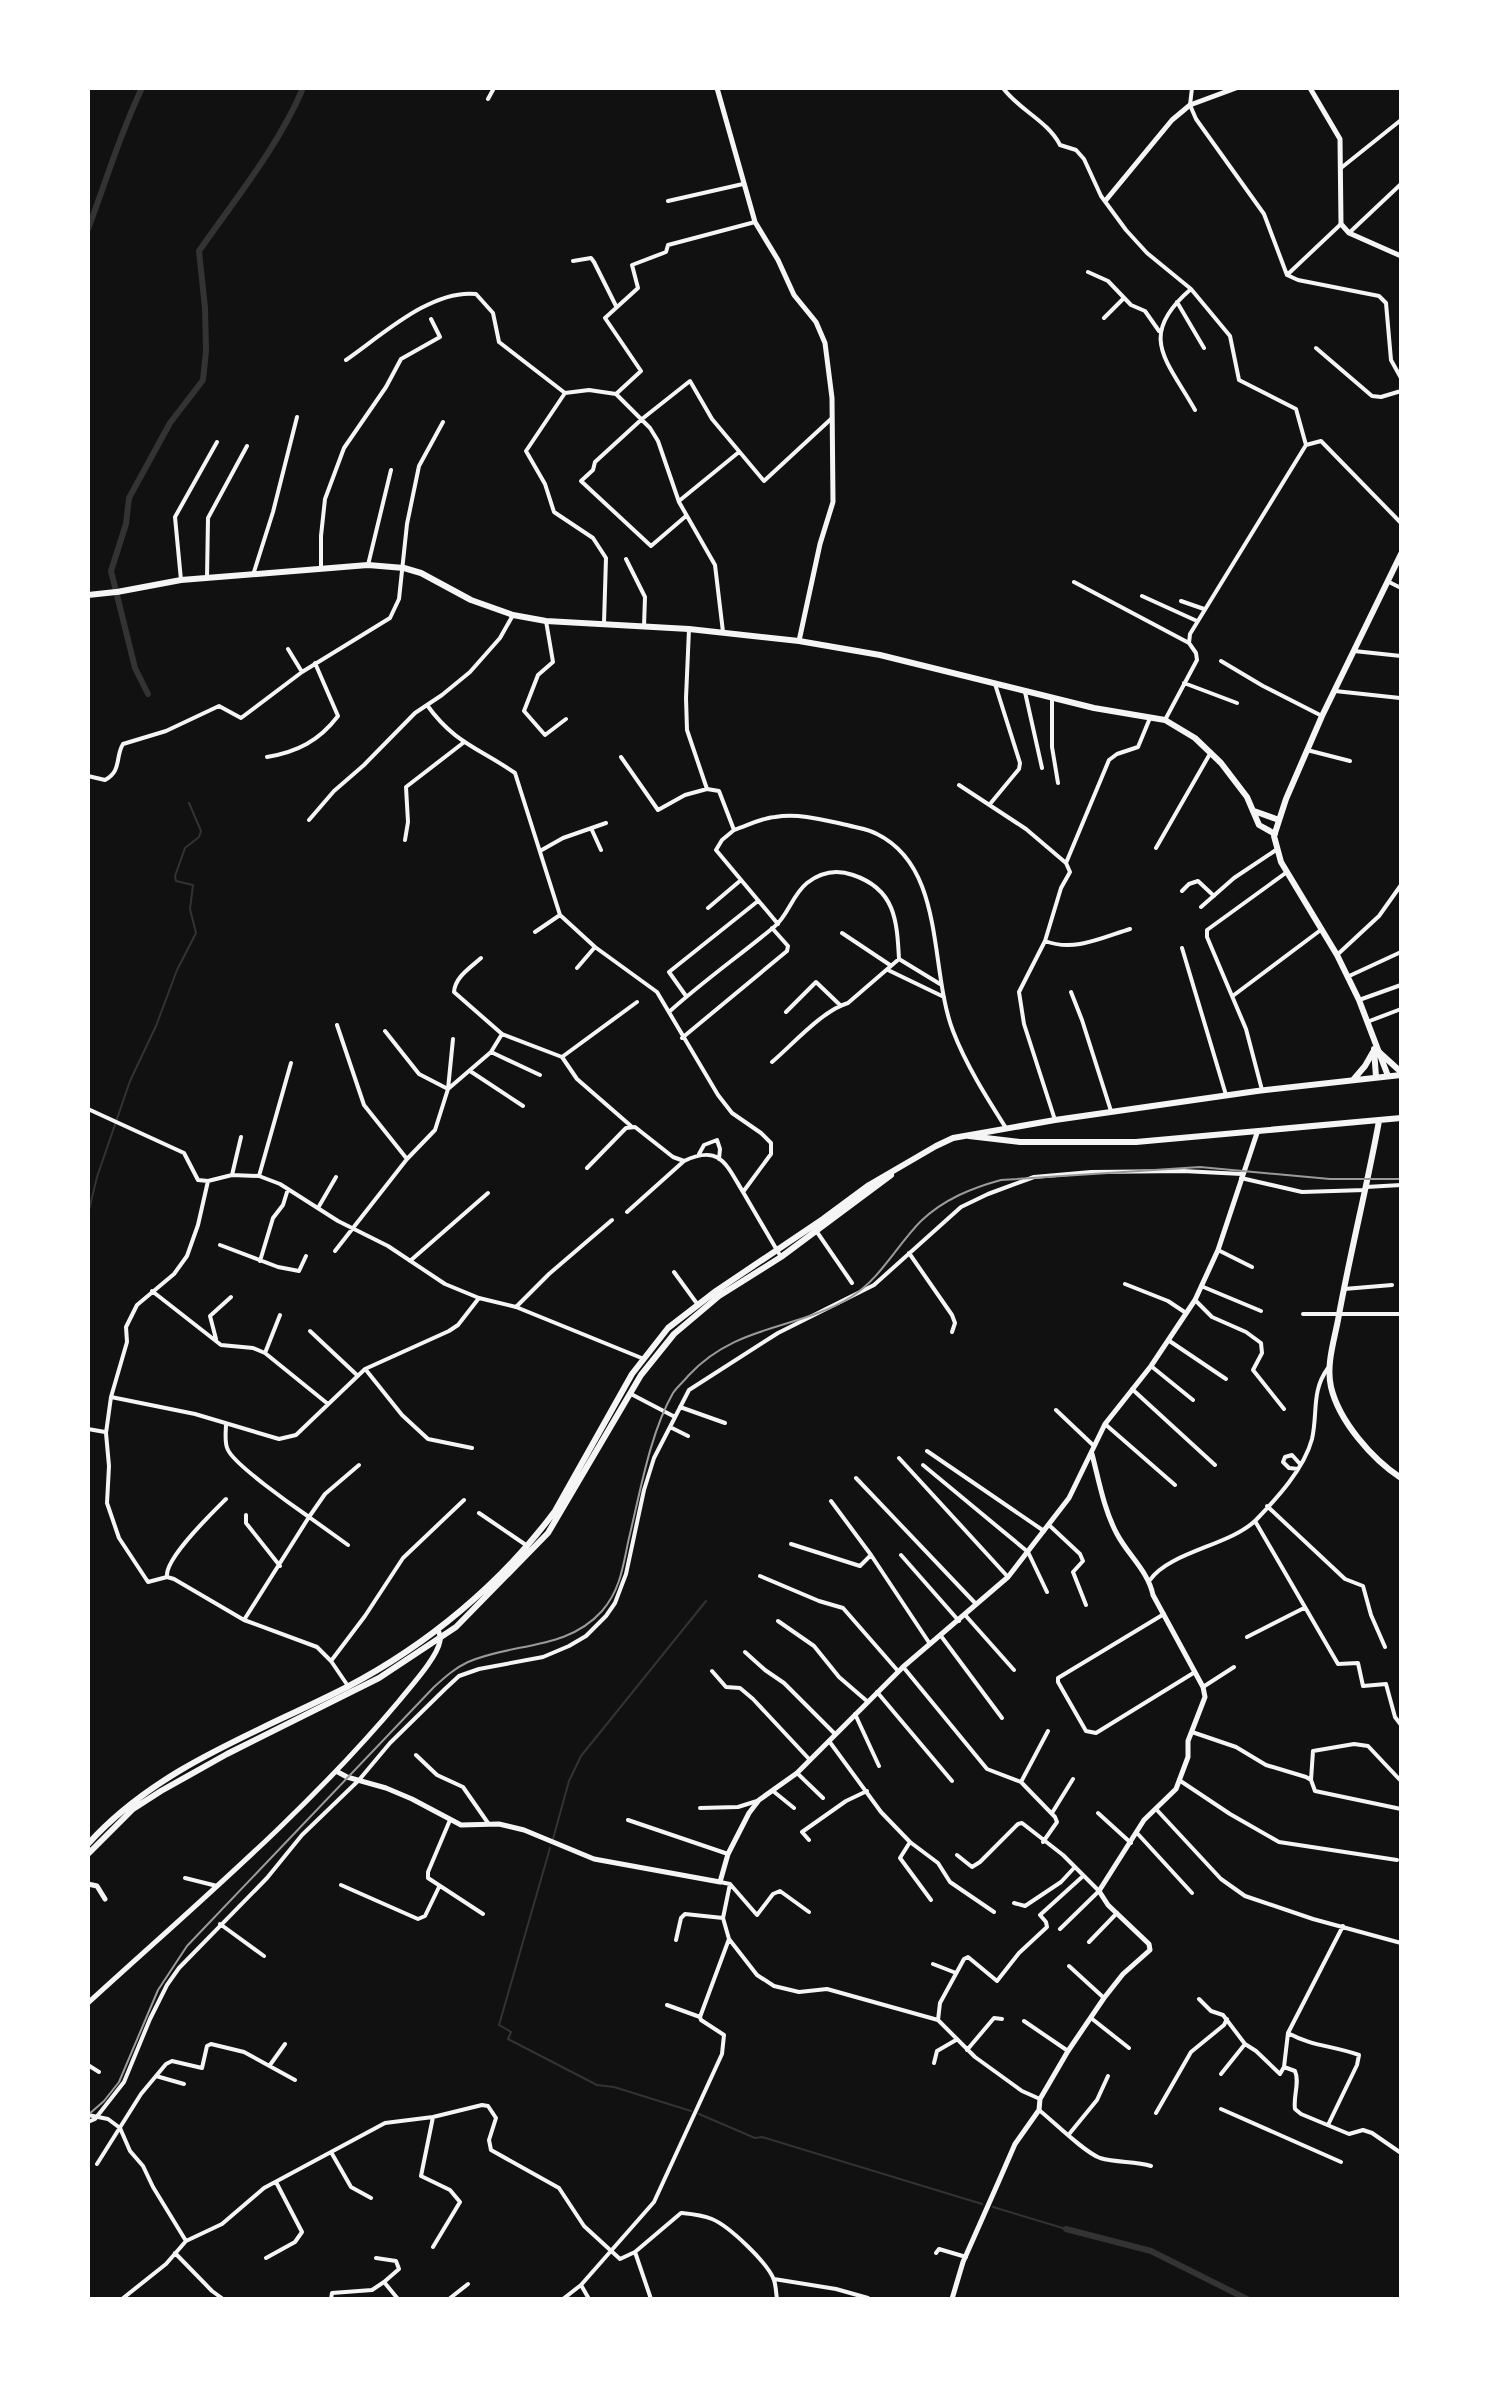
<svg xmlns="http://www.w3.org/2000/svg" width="1489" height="2387" viewBox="0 0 1489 2387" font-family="'Varela Round',sans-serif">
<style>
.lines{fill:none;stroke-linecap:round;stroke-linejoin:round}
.stream{stroke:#333;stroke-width:2}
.canal{stroke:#333;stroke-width:6}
.minor{stroke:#f5f5f5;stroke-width:4}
.tertiary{stroke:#f5f5f5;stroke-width:5}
.primary{stroke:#f5f5f5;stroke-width:6}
.trunk{stroke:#f5f5f5;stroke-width:6}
.rail{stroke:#9a9a9a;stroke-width:2}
</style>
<rect width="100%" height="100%" fill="#111"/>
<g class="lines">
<!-- stream -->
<path class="stream" d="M88,1214L97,1177L130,1081L156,1026L177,970L196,933L190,909L193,885L176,881L175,876L185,848L199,837L201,831L189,803
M553,1839L569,1781L581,1756L706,1601
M550,1848L499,2025L511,2032L508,2039L597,2085L614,2087L691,2111
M699,2114L755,2138L762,2137L982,2204
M993,2207L1066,2229"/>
<!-- canal -->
<path class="canal" d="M88,229C106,182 120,133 142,88
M148,694L135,668L111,571L126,524L129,498L170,423L203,380L206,351L205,308L199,251C236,198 278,147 303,88
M1066,2229L1151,2251L1247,2299"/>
<!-- minor -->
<path class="minor" d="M1003,88C1019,110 1048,121 1060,145L1076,150L1084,159L1101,196L1126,230L1147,253L1191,289L1230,336L1239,380L1296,409L1306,445L1321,441L1401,523
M1192,88L1190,105L1196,119L1264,214L1287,275L1298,280L1379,296L1386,303L1391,360L1401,378
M488,99L494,88
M1341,168L1401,120
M668,201L743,184
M1349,233L1401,184
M573,261L591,258L594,262L616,306
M1088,272L1108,281L1131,305L1145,311L1159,331
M1287,275L1341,224
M1191,289C1136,336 1167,360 1195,410
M1177,302L1204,348
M1104,318L1124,298
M1316,348L1372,396L1381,397L1401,391
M346,360C381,336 431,289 476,294L493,313L499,342L565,393L589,390L616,394L650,428L658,441L679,502L715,565L723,632
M565,393L526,451L545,484L554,512L593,538L606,558L604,623
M616,394L641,371L605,318L638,288L632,265L666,252L668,245L755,222
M679,501L739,452
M686,516L651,546L581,481L593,470L595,462L642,419L690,381L712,419L764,481L831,419
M626,559L645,597L644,626
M368,565L391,470
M321,568V536L325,499L344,448L386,387L401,359L440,337L431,319
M253,575L273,512L297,417
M207,578L208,518L247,446
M181,580L175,517L217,442
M1074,582L1189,643
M1389,582L1401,588
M1142,596L1197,621
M1181,601L1204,609
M546,621L553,662L538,675L524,711L545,735L566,719
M689,629L686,698L687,730L707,789L719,791L734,830C747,826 761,818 775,817C799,813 824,820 847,825C857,828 868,829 877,834C946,868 929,969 953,1031C966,1065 987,1098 1006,1128
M288,649L302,672
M1354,651L1401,656
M1221,661L1263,686L1322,716
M1184,683L1237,703
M1335,691L1400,698
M1025,692L1042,768
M1052,699V747L1058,783
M427,705C454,743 479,748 515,773L560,915L595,947L657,992L718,1095L732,1113L761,1133L771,1143V1154L743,1192L781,1257
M1165,720L1197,660L1196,653L1189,643L1190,634L1306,445
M1307,750L1350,761
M267,757C297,752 319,741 338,716L315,663
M621,757L658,810L685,795L707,789
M88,776L105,780C122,771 115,757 123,744L166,731L219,706L241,718L302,672L390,618L399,599L407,524L419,466L443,422
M959,785L1026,829L1066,863
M990,804L1019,769L1020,763L995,684
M309,820L334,791L364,765L415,713L442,695L470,672L500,638L513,615
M591,828L601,850
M734,830L722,840L716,850L778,924
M405,840L408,822L406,787L463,743
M1156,848L1211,752
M540,851L563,838L606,823
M1182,891L1189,884L1198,881L1214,896
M1201,907L1234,878L1276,850
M708,908L741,880
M535,932L560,915
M842,933L890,965
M1045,941C1074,952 1101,938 1130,929
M1182,948L1226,1095
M1337,955L1379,916L1401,885
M481,958C470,968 455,977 454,992L502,1034L562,1057L577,1079L631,1126
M577,968L595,947
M888,970L944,997
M1347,977L1401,952
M1071,992L1082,1020L1111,1111
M1234,995L1322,929
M686,996L669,972L758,901
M1359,1000L1401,985
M669,1012C702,982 739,956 774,927C788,916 792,895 807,883C821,872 836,869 853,875C895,889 897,920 899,959
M786,1012L816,982L840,1005
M1367,1022L1401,1009
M337,1025L364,1105L407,1159
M385,1031L419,1074L448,1089L453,1039
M682,1038L787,951L788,946L772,928
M491,1052L540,1075
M562,1057L637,1002
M772,1062C792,1045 823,1010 848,1003L899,959L940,984
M470,1071L523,1106
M1262,1090L1246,1029L1207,937V930L1287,872
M88,1109L184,1153L198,1180L208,1181L232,1175L259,1176L280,1184L338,1221L388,1246L445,1284L479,1298L516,1307L644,1359
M1055,1120L1024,1024L1019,992L1045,941L1061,888L1070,872L1066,863L1109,760L1117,754L1138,747L1150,718
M699,1154L704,1145L717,1140L720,1149L719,1159
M587,1168L626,1128L635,1127L673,1157L684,1161C720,1144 726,1164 743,1192
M232,1175L241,1137
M259,1176L291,1063
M1241,1178L1302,1192L1365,1190
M208,1181L198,1225L187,1256L174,1274L137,1305L126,1327L127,1342L111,1397L106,1433L109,1466L107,1503L119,1538L148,1582L167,1577L174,1579L244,1620L317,1647L331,1661L348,1686
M1366,1187L1401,1185
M318,1208L336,1177
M627,1212L684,1161
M817,1232L852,1283
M220,1245L278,1267L299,1271L306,1256
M1218,1250L1252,1267
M335,1251L407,1159L435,1130L448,1089L491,1052L502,1034
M909,1253L952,1315L955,1323L952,1332
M260,1261L273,1218L283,1205L288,1189
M410,1261L488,1193
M674,1272L698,1305
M1125,1284L1168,1301L1186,1313
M1201,1286L1261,1311
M1344,1289L1392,1285
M152,1291L221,1345L253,1348L265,1353L328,1404
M1195,1300L1212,1317L1246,1332L1261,1343L1262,1353L1253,1370L1284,1409
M516,1307L549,1274L612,1220
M1303,1314H1400
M310,1331L358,1376
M216,1339L210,1316L231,1297
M1168,1340L1226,1379
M265,1353L280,1315
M1151,1366L1193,1400
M366,1370L402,1415L428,1439L472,1448
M1132,1389L1215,1465
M631,1394L675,1417
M111,1397L195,1414L279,1439L296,1435L365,1369L449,1331L458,1325L479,1298
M680,1407L725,1423
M1056,1410L1094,1446
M226,1424C226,1432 224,1443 228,1450C235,1465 293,1506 309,1517L244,1620
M1105,1424L1175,1485
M670,1427L688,1436
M88,1429L105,1432
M927,1451L1044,1531
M899,1458L1008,1577
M923,1465L1028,1552L1047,1592
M1298,1469L1289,1468L1283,1462L1285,1457L1292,1455L1300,1464
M856,1478L976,1604
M831,1501L871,1555
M1267,1506L1345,1579L1363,1586L1371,1615L1385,1647
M479,1513L526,1545
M246,1515V1523L280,1566
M1255,1521L1338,1664L1358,1663L1363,1686L1386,1684L1395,1717L1401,1725
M1049,1525L1080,1554L1083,1561L1073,1572L1086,1605
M791,1544L860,1566L871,1555L930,1644
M348,1545L309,1517L325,1494L359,1465
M901,1555L959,1621
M760,1576L819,1601L843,1608L898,1671
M167,1577C164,1559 212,1513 226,1499
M1150,1580C1169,1552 1231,1545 1256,1520C1277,1498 1304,1469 1312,1439C1318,1413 1311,1391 1328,1368
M1164,1614L1058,1678V1682L1086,1731L1096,1733L1195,1672
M966,1616L1014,1670
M778,1621L814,1646L839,1677L868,1702
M941,1636L1002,1718
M1247,1637L1304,1608
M745,1652L765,1670L784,1683L835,1734
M331,1661L365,1616L403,1558L464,1500
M904,1668L987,1769L1021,1782L1055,1817L1057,1822L1043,1842
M712,1671L726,1687L740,1688L753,1699L810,1760
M1203,1687L1234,1667
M877,1692L952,1781
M855,1714L879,1766
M1192,1732L1236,1747L1266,1765L1306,1777L1311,1780L1315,1791L1401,1809
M829,1741L881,1812L910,1842L900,1858L931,1900
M416,1755L437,1775L463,1787L488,1823
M797,1773L823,1798
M1179,1780L1230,1814L1279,1842L1397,1860
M1311,1780L1313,1751L1354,1744L1368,1746L1401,1781
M1021,1782L1048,1731
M773,1791L794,1808
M700,1808L738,1807L757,1801
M1156,1809L1221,1879L1245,1896L1313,1919L1401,1943
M1052,1813L1073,1779
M1098,1813L1131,1843
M450,1820L428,1872V1878L483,1914
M628,1820L728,1854
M1137,1833L1192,1893
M809,1840L802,1832L846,1801L867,1791
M910,1842L938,1863L950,1882L994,1912
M957,1855L972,1867L980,1862L1018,1824L1022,1823L1063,1855L1099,1891L1060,1929
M185,1878L217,1886
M730,1884L757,1915L773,1894L780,1891L809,1912
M341,1885L418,1919L425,1916L439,1887
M1014,1903L1025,1906L1061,1882L1074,1868
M220,1924L264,1956
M1343,1926L1288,2033L1284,2067L1295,2071C1300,2082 1293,2096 1295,2109L1301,2114L1349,2134L1363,2130L1372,2133L1401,2153
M729,1939L757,1975L774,1986L799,1992L827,1989L938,2020L975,2057L1022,2091L1040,2099
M676,1940L681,1918L685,1914L723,1918
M1089,1942L1117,1913
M933,1964L956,1973
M1069,1966L1104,1998
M1199,1999L1211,2011L1223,2015L1245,2044
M667,2005L700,2017
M1091,2018L1129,2048
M938,2020L940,2003L964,1959L968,1957L997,1981L1019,1953L1047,1927L1046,1922L1040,1915L1082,1877
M1024,2021L1068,2051
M1288,2033C1311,2046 1334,2046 1359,2055L1357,2065L1328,2125
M967,2050L994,2018L1002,2019
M934,2063L937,2051L956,2040
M88,2065L99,2072
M270,2065L285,2044
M1221,2074L1245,2044L1256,2051L1280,2074L1284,2067
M156,2076L184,2084
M1221,2109L1341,2162
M1039,2110C1054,2122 1084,2152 1100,2158C1117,2163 1135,2161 1151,2166
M1156,2113L1191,2052L1224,2025L1227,2019
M88,2115L108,2119L120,2128L130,2151L143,2166L153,2187L186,2241L166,2264L122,2299
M88,2122L95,2119L124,2082L150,2019L167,1985L179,1968L267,1878L302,1835L359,1780L390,1743L445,1689L459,1676L479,1669L543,1657L569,1646L586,1636L606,1616L615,1603L626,1574L644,1490L654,1458L689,1390L778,1333L874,1285L961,1207L988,1194L1034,1177L1091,1172L1183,1171L1242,1174
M1070,2133L1097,2100L1108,2076
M331,2152L351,2187L371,2198
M97,2164L141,2094L166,2064L172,2061L202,2068L207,2046L211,2044L244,2052L295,2080
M186,2241L222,2224L264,2188L385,2123L433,2117L482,2105L488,2106L496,2118L489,2140L491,2150L559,2188L584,2226L620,2259L635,2252L681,2213C691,2214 702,2215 712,2219C729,2226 768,2263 774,2280C776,2286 776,2293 777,2299
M433,2247L460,2202L450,2190L421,2176L433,2117
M635,2252L651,2299
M175,2253L212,2291L223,2299
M936,2253L939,2249L966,2257
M266,2258L295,2242L302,2232L276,2182
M376,2258L396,2261L399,2269L384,2282
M774,2279L836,2289L868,2298
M581,2285L589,2299
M331,2299L332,2293L372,2290L384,2282L398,2299
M449,2299L468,2284
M563,2299L581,2285L654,2202L722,2054L724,2035L701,2020L700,2017L729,1939L723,1918L730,1884L720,1882"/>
<!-- tertiary -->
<path class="tertiary" d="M717,88L755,222L778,260L794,295L816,322L825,343L832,398L833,502L820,544L799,641
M1310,88L1340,139L1341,224L1349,233L1401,256
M1106,200L1172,120L1190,105L1236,88
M336,1771L347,1777L386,1788L412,1799L461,1825L499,1824L524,1830L594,1859L720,1882L728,1854L749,1813L759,1800L797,1773L903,1667L1008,1577L1069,1498L1105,1424L1151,1366L1195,1300L1218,1250L1257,1133
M88,1884L97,1886L105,1899
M88,2003C194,1906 306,1812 399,1701C410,1687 437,1658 440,1641C441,1637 439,1633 438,1629
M952,2299L963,2262L998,2183L1015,2144L1039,2110L1040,2099L1068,2051L1104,1998L1123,1974L1150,1950L1149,1944L1108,1905L1099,1891L1144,1820L1176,1789L1188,1757V1741L1205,1697L1203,1687L1153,1595C1148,1571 1128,1555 1117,1534C1104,1510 1099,1481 1092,1454"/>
<!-- primary -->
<path class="primary" d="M117,592L181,580L368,565L404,568L421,573L471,600L513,615L546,621L689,629L799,641L880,655L1094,708L1165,720L1195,738L1221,763L1247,797L1259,825L1275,834
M88,595L116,592
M1254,811L1279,820
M1374,1049L1376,1077
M1388,1076L1359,1000L1337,955L1281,862L1274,836L1286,799L1322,716L1401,554
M1379,1121C1367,1187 1350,1253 1338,1320C1334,1341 1326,1365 1331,1387C1339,1421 1372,1459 1401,1478
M969,1136L1020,1142H1136L1401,1118"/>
<!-- trunk -->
<path class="trunk" d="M1379,1052L1401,1072
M1353,1080L1365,1066L1373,1052
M88,1844C157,1767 257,1733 347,1687C427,1645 501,1584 555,1511L632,1374L668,1328L716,1291L823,1219L869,1185L936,1146L953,1138L1055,1120L1257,1091L1401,1075
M88,1854L133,1809L161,1791L227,1754L379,1678L456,1627L548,1533L641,1375L674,1334L719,1296L781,1257L891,1175"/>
<!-- rail -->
<path class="rail" d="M88,2115L104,2101L119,2082L158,1990L187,1946L434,1687C445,1677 455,1668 468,1662C514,1642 566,1651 602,1611C621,1589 623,1565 629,1538C640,1493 650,1433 673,1393C677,1387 684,1381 689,1375C736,1324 798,1330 851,1297C881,1278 897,1245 921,1221C944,1199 972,1188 1001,1180L1200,1167L1330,1179H1401"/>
</g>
<!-- border -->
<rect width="1489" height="2387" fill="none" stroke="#ffffff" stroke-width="180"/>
</svg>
